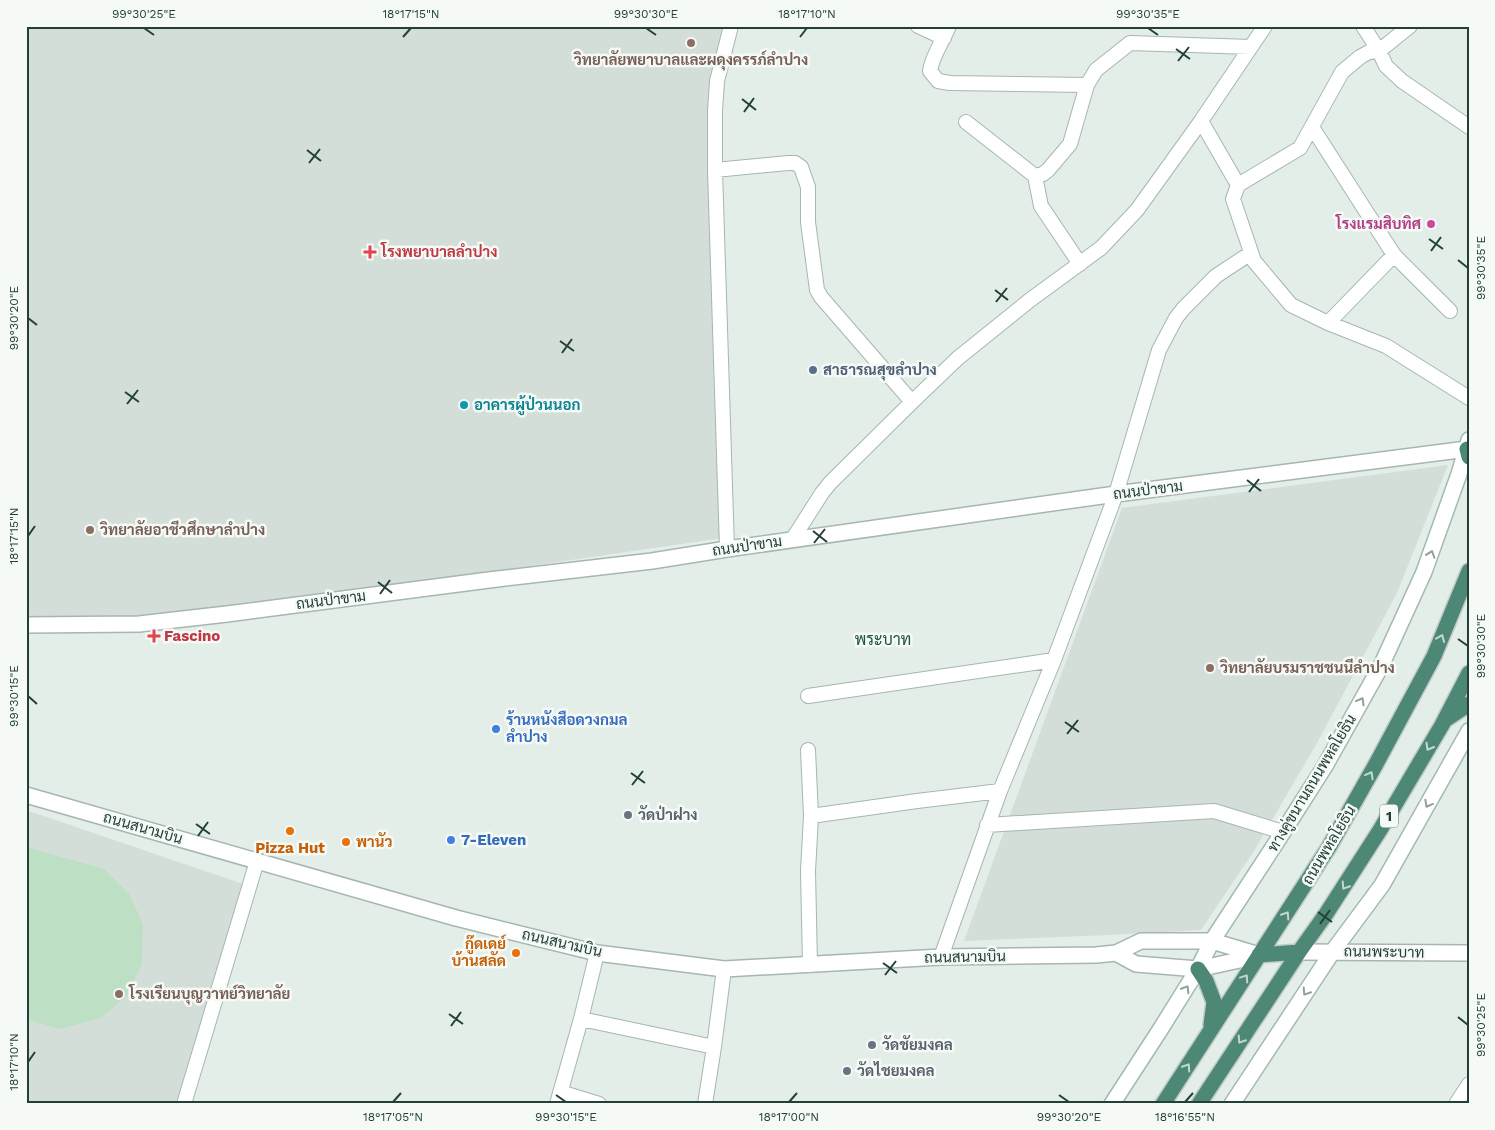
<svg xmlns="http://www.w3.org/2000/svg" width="1495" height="1130" viewBox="0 0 1495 1130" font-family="'Work Sans',Sarabun,sans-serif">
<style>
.built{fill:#d3ded8}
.park{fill:#bddfc4}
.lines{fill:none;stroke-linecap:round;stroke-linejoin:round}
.minor-casing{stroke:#a6b6b0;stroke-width:16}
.tertiary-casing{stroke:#a6b6b0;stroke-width:18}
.secondary-casing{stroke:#a3bab0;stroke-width:18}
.trunk-casing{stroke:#c1cac7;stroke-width:18}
.minor{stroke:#fff;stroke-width:14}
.tertiary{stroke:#fff;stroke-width:15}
.secondary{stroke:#fff;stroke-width:15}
.trunk{stroke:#4c8875;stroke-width:15}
.oneway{stroke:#91a09a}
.oneway2{stroke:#c2d8d0}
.ticks{fill:none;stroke:#234036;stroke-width:2}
.education-dot{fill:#8d6e63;stroke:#f5faf7;stroke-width:2}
.hotel-dot{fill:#d1479c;stroke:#f5faf7;stroke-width:2}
.health-dot{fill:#e0444e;stroke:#f5faf7;stroke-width:2}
.service-dot{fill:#5c6f8a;stroke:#f5faf7;stroke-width:2}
.culture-dot{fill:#0f9aa8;stroke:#f5faf7;stroke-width:2}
.shop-dot{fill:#3f7fe0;stroke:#f5faf7;stroke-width:2}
.worship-dot{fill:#6b7280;stroke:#f5faf7;stroke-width:2}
.food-dot{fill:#e8710a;stroke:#f5faf7;stroke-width:2}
.labels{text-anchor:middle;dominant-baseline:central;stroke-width:5;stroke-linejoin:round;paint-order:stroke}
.shield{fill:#f5faf7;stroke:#627870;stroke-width:1}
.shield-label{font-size:14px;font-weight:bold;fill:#234036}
.education-label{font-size:15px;font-weight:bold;fill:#785e54;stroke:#f5faf7;text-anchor:start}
.hotel-label{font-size:15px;font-weight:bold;fill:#b23c85;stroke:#f5faf7;text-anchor:end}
.health-label{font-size:15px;font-weight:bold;fill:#be3a42;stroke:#f5faf7;text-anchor:start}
.service-label{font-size:15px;font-weight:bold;fill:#4e5e75;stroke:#f5faf7;text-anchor:start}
.culture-label{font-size:15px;font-weight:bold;fill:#0d838f;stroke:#f5faf7;text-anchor:start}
.street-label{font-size:15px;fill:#234036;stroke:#f5faf7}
.shop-label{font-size:15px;font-weight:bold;fill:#366cbe;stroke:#f5faf7;text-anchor:start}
.worship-label{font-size:15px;font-weight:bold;fill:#5b616d;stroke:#f5faf7;text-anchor:start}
.food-label{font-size:15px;font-weight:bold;fill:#c56008;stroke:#f5faf7;text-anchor:start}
.neighbourhood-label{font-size:16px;fill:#1f5342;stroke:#f5faf7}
.neatline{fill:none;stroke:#234036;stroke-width:2}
.ticks-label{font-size:12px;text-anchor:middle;fill:#234036}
</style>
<rect width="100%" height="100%" fill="#e4eee9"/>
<!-- built -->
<path class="built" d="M26,26H723L708,99L723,538L129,624L26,625Z
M1448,465L1397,593L1317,743L1254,851L1201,930L1110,935L964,941L1122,508Z
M26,810L243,884L179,1104H26Z"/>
<!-- park -->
<path class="park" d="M26,847L104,869L129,894L143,924L142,963L127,996L100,1018L60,1029L26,1019Z"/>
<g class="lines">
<!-- minor casing -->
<g class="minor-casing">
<path id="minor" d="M918,26L944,38
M949,26C943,41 932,56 930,71L938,81L950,83L1087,85
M1363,26L1379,51L1386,66L1402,81L1469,127
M1201,121L1238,185L1233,199L1254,261L1291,305L1328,323L1386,346L1469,398
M966,122L1035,176
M1312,127L1394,255L1450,311
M715,170L788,163H795L801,167L808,187V222L817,290L821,297L912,402
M1238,185L1300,148L1342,72L1360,57L1369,52L1379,51L1410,26
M1080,264L1041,206L1035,176L1043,174L1048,170L1070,144L1087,85L1096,70L1130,43L1251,47
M1328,323L1394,255
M792,540L822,493L830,483L912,402L958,358L1030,300L1101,248L1137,210L1201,121L1265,26
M727,549L715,170V111L717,81L731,26
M808,696L1054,660
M808,750L811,816L808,871L810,965
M811,816L917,801L1000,791
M987,825L1214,811L1283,832
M941,957L1000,791L1054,660L1116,494L1159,350L1176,318L1183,309L1216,276L1251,253
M581,1019L714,1047
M560,1092L599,1104
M184,1104L257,861
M557,1104L581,1019L597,953
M705,1104L714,1047L724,969
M1456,1104L1469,1084"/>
</g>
<!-- tertiary casing -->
<g class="tertiary-casing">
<path id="tertiary" d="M26,625L139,624L227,614L489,580L652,561L727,549L1116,494L1467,449
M26,795L456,918L597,953L724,969L941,957L1096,955L1116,953L1141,941H1212L1259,955
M1299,952L1469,953
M1116,953L1136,964L1198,969L1258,956"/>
</g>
<!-- secondary casing -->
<g class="secondary-casing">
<path id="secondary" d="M1112,1104L1160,1030L1198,969L1212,941L1283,832L1325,766L1381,666L1424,572L1459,474L1469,440
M1232,1104L1333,951L1382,885L1469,731"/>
</g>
<!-- trunk casing -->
<g class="trunk-casing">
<path id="trunk" d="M1467,449L1469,457
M1445,720L1469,704
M1259,955L1299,952
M1198,969L1206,981L1214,1002L1211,1025
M1163,1104L1329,847L1376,764L1434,656L1469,571
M1199,1104L1299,952L1326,914L1380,830L1442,725L1469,673"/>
</g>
<!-- minor -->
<use href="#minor" class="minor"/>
<!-- tertiary -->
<use href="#tertiary" class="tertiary"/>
<!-- secondary -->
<use href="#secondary" class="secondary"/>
<!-- trunk -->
<use href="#trunk" class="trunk"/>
</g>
<!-- one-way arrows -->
<defs><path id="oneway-chevron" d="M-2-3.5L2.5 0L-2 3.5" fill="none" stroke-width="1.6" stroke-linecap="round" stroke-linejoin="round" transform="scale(1.25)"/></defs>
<g class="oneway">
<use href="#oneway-chevron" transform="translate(1431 554) rotate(-71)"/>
<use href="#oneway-chevron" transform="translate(1361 701) rotate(-61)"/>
<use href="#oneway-chevron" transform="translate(1428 804) rotate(119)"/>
<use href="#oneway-chevron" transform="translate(1186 989) rotate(-58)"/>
<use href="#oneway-chevron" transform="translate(1306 992) rotate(123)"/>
</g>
<g class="oneway2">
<use href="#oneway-chevron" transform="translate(1441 638) rotate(-68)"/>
<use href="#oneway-chevron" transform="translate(1429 747) rotate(120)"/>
<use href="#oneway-chevron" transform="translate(1370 775) rotate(-61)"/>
<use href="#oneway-chevron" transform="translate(1345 886) rotate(123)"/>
<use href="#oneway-chevron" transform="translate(1286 915) rotate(-57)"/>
<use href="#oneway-chevron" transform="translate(1245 978) rotate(-56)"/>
<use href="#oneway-chevron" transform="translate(1241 1040) rotate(123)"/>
<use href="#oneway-chevron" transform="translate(1187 1067) rotate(-57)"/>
</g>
<!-- ticks -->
<path class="ticks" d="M144,28L154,35M646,28L656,35M1148,28L1158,35M403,37L411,28M800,37L807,28M1176,49L1190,59M1178,61L1189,47M742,99L756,110M744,112L754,98M307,150L321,161M309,163L320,149M1429,239L1443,249M1431,251L1441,237M1458,260L1468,268M995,290L1008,300M996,302L1007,288M28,318L37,325M560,341L574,351M562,353L572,339M125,392L139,402M127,404L138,390M1247,480L1261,491M1249,492L1259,479M813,531L827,542M28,536L35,526M814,543L825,529M378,582L392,593M380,594L390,580M1458,639L1468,646M28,696L37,704M1065,722L1079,732M1067,734L1078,720M631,773L645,783M632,785L643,771M196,824L210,834M198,836L208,822M1318,912L1332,922M1320,924L1330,910M883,963L897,973M885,975L896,961M449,1014L463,1024M1458,1017L1468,1025M451,1026L461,1012M28,1062L35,1052M556,1095L566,1102M1059,1095L1069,1102M393,1102L401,1093M789,1102L797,1093M1185,1102L1193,1093"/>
<!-- markers -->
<g class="education-dot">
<circle cx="691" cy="43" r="5"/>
<circle cx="90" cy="530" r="5"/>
<circle cx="1210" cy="668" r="5"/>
<circle cx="119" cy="994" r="5"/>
</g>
<circle class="hotel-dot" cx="1431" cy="224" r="5"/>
<g class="health-dot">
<path d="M367.5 244.5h5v5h5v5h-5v5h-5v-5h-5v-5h5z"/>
<path d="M151.5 628.5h5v5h5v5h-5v5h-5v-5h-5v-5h5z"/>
</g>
<circle class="service-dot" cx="813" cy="370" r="5"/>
<circle class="culture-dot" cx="464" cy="405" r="5"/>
<g class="shop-dot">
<circle cx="496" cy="729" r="5"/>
<circle cx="451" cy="840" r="5"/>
</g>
<g class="worship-dot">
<circle cx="628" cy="815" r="5"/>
<circle cx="872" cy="1045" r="5"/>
<circle cx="847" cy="1071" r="5"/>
</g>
<g class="food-dot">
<circle cx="290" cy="831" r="5"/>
<circle cx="346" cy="842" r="5"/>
<circle cx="516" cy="953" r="5"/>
</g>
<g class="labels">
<!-- shield labels -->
<rect class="shield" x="1380" y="804.5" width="18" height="23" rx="4"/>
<g class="shield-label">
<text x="1389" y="816">1</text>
</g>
<!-- education labels -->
<g class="education-label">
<text x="691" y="60" text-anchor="middle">วิทยาลัยพยาบาลและผดุงครรภ์ลําปาง</text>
<text x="100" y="530">วิทยาลัยอาชีวศึกษาลำปาง</text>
<text x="1220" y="668">วิทยาลัยบรมราชชนนีลำปาง</text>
<text x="129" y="994">โรงเรียนบุญวาทย์วิทยาลัย</text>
</g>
<!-- hotel labels -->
<g class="hotel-label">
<text x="1421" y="224">โรงแรมสิบทิศ</text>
</g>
<!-- health labels -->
<g class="health-label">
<text x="381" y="252">โรงพยาบาลลำปาง</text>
<text x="164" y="636">Fascino</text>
</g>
<!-- service labels -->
<g class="service-label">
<text x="823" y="370">สาธารณสุขลำปาง</text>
</g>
<!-- culture labels -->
<g class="culture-label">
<text x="474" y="405">อาคารผู้ป่วนนอก</text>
</g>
<!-- street labels -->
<g class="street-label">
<text transform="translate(1148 490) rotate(-7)">ถนนป่าขาม</text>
<text transform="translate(747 546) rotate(-8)">ถนนป่าขาม</text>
<text transform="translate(331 600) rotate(-7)">ถนนป่าขาม</text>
<text transform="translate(1312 783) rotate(-59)">ทางคู่ขนานถนนพหลโยธิน</text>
<text transform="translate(143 828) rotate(16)">ถนนสนามบิน</text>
<text transform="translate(1329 845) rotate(-59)">ถนนพหลโยธิน</text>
<text transform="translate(562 943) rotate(13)">ถนนสนามบิน</text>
<text transform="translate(1384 952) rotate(1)">ถนนพระบาท</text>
<text transform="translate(965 957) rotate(-1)">ถนนสนามบิน</text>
</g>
<!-- shop labels -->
<g class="shop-label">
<text x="506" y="720">ร้านหนังสือดวงกมล<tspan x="506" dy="17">ลำปาง</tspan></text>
<text x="461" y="840">7-Eleven</text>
</g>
<!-- worship labels -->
<g class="worship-label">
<text x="638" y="815">วัดป่าฝาง</text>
<text x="882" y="1045">วัดชัยมงคล</text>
<text x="857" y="1071">วัดไชยมงคล</text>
</g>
<!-- food labels -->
<g class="food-label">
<text x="356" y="842">พานัว</text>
<text x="290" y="848" text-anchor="middle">Pizza Hut</text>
<text x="506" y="944" text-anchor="end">กู๊ดเดย์<tspan x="506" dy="17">บ้านสลัด</tspan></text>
</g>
<!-- neighbourhood labels -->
<g class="neighbourhood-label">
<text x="883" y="639">พระบาท</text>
</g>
</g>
<!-- border -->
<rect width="1495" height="1130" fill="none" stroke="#f5faf7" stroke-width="55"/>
<rect x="28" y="28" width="1440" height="1074" class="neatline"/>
<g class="ticks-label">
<text x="144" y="18">99°30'25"E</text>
<text x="411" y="18">18°17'15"N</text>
<text x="646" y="18">99°30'30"E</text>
<text x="807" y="18">18°17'10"N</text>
<text x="1148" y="18">99°30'35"E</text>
<text transform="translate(1481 268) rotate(-90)" y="4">99°30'35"E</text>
<text transform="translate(14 318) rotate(-90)" y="4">99°30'20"E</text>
<text transform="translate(14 536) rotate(-90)" y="4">18°17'15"N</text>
<text transform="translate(1481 646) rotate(-90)" y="4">99°30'30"E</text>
<text transform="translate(14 696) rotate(-90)" y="4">99°30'15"E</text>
<text transform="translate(1481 1025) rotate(-90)" y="4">99°30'25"E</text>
<text transform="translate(14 1062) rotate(-90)" y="4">18°17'10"N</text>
<text x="393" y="1121">18°17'05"N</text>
<text x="566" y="1121">99°30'15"E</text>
<text x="789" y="1121">18°17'00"N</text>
<text x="1069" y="1121">99°30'20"E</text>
<text x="1185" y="1121">18°16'55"N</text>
</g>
</svg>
